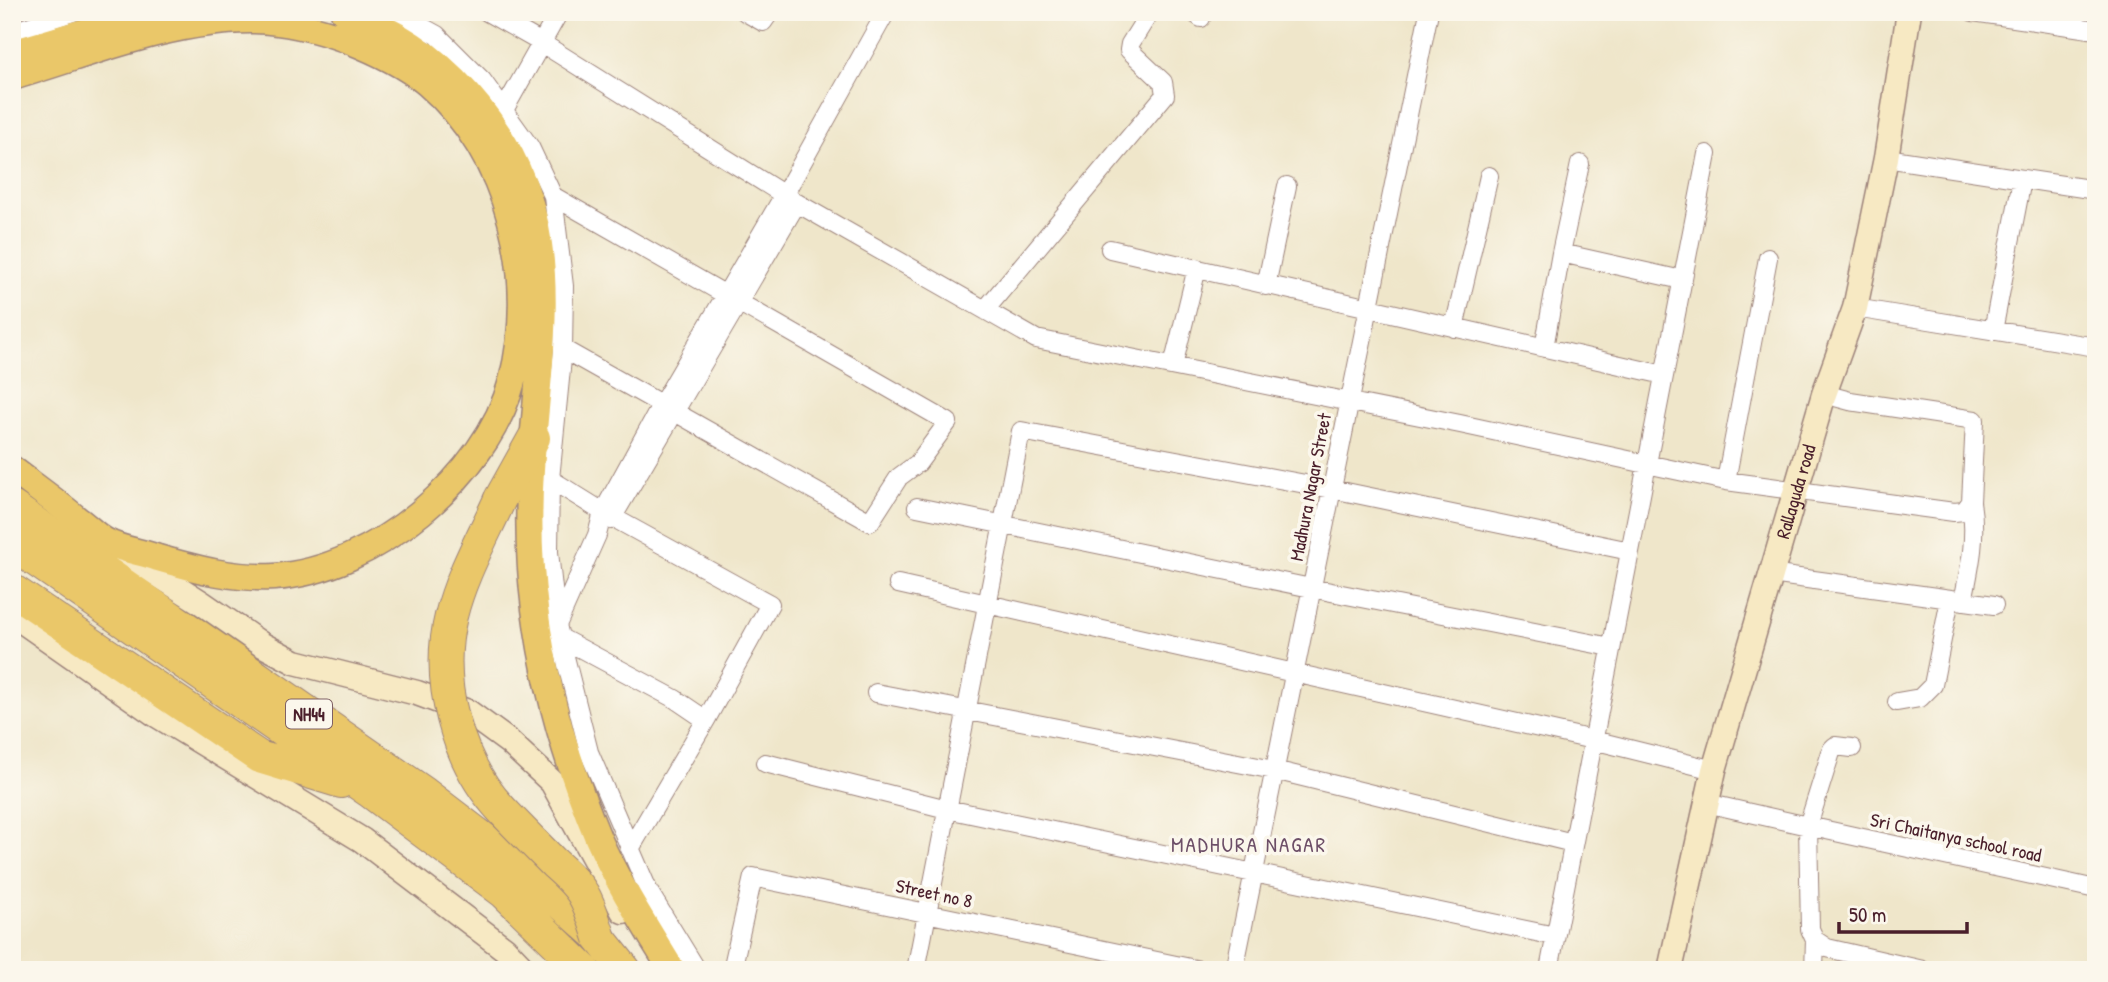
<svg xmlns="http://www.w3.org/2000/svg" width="2108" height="982" viewBox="0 0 2108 982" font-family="'Patrick Hand',sans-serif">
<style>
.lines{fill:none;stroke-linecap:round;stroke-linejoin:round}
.street-casing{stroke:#9c827a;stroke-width:20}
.secondary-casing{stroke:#9c827a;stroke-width:27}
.primary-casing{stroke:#9c827a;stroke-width:29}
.highway-casing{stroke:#9c827a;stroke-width:34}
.street{stroke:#fff;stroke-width:18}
.secondary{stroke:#f7e9c3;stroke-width:24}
.primary{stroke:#eac769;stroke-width:26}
.highway{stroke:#eac769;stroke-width:32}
.highway-bridge-casing{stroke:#9c827a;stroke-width:34;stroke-linecap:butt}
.highway-bridge{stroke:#eac769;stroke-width:32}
.labels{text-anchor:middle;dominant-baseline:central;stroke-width:7;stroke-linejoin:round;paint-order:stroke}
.shield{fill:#fbf7ec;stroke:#7f6065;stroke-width:2}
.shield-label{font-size:18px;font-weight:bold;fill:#4a1f2b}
.street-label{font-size:19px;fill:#4a1f2b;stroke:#fbf7ec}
.neighbourhood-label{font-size:21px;letter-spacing:2px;fill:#6d4f68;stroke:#fbf7ec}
</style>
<rect width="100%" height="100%" fill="#fbf7ec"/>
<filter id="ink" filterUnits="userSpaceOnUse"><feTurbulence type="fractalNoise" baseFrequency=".0143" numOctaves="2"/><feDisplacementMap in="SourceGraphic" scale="14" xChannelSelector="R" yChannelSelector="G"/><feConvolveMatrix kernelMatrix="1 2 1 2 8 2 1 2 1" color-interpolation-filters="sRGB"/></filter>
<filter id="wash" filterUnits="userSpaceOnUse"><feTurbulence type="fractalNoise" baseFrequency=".00686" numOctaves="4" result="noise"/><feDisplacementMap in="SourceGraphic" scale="28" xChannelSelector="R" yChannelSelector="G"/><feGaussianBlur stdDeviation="1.57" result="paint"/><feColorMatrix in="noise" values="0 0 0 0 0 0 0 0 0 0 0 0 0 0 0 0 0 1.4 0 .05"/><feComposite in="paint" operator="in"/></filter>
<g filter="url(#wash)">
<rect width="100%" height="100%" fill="#efe6ca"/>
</g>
<g filter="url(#ink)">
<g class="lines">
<!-- street casing -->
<g class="street-casing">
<path id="street" d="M395,12L437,35L482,80L530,147L553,196L564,286L563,349L550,479L549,552L557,625L589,752L649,892L697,970
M487,12L540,42L797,203L1036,339L1460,424L1726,481L1954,512L1964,511L1971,502L1975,420L1850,401L1824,394
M745,12L763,22L770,12
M1193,12L1201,18
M1973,12L2096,30
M12,32L73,12
M504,110L559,12
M1886,158L2096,190
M553,196L948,422L918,463L899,477L870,522L563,349
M1110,249L1664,375
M1561,253L1580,164
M1266,286L1287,186
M1855,308L2096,347
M985,310L1165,95L1163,82L1129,50L1130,44L1150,12
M1454,328L1489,176
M1993,331L2022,180
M1544,348L1561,253L1682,280
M1173,366L1197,268
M550,479L603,512L770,604L706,720L630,849
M1726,481L1768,258
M917,507L1311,588L1611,647
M611,520L797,203
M1770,574L1994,605
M898,584L1593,740L1714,770
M1963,601C1970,567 1977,537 1971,502
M557,625L597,535L603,512L662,404L784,195L886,12
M561,638L675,699L706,720
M876,693L1274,770L1573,843
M1897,702L1920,698L1933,685L1950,599
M1852,748L1835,746L1832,749L1808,826L2096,889
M765,763L947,809L1555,936
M1706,803L1808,826L1810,929L1815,940L1827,948L1923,970
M732,970L753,877L1200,970
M916,970L1021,431L1332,489L1630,551
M1234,970L1429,12
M1549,970L1707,154
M1814,970L1815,940"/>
</g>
<!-- secondary casing -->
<g class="secondary-casing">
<g id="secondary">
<path d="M121,551L202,603L261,644L295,662L417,693L468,712L509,742L552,782L623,911"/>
<path d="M12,614L155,714L362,840L505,949L525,970"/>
<path id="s1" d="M1670,970L1714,770L1824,394L1855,308L1886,158L1909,12"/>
</g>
</g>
<!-- primary casing -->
<g class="primary-casing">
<path id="primary" d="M344,12C393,28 434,55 468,94C572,212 540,328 531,469C528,516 529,563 535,609C545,687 568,766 598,838C618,884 646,927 672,970
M12,53L152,12
M12,77C90,54 173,19 254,20C286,21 318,29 348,40C376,51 404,64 427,83C510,154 539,278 512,381C487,476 373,571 274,577C234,579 196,569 158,558C142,552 121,550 105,541C96,536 87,526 78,520C57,502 34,486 12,469"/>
</g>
<!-- highway casing -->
<g class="highway-casing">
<path id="highway" d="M500,499L534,438
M12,507L424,793L522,868L596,934L625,970
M12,544L369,791L505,893L584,970
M12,590L259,757L341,782"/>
</g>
<!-- street -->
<use href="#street" class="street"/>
<!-- secondary -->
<use href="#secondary" class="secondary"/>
<!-- primary -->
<use href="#primary" class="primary"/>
<!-- highway -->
<use href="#highway" class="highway"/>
<!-- highway-bridge casing -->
<g class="highway-bridge-casing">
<path id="highway-bridge" d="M500,499C483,537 461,575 451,616C435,681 456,761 502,810C519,828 536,845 554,863C564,872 576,882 583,894C591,907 595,924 600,938"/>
</g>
<!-- highway-bridge -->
<use href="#highway-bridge" class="highway-bridge"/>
</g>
</g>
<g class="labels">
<!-- shield labels -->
<rect class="shield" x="286" y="699.5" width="46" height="29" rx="5"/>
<g class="shield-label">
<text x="309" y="714">NH44</text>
</g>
<!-- street labels -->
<g class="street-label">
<text transform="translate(1310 487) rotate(-79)">Madhura Nagar Street</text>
<text stroke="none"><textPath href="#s1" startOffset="495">Rallaguda road</textPath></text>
<text transform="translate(1956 837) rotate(12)">Sri Chaitanya school road</text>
<text transform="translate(934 893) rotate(12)">Street no 8</text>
</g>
<!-- neighbourhood labels -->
<g class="neighbourhood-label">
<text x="1249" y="844">MADHURA NAGAR</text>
</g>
</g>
<!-- margin -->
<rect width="2108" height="982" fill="none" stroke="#fbf7ec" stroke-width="42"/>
<!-- scale -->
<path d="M1839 922v10h128v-10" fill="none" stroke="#4a1f2b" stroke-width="3.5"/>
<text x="1849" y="922" font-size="21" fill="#4a1f2b" stroke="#fbf7ec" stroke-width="5" paint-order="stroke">50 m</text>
</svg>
